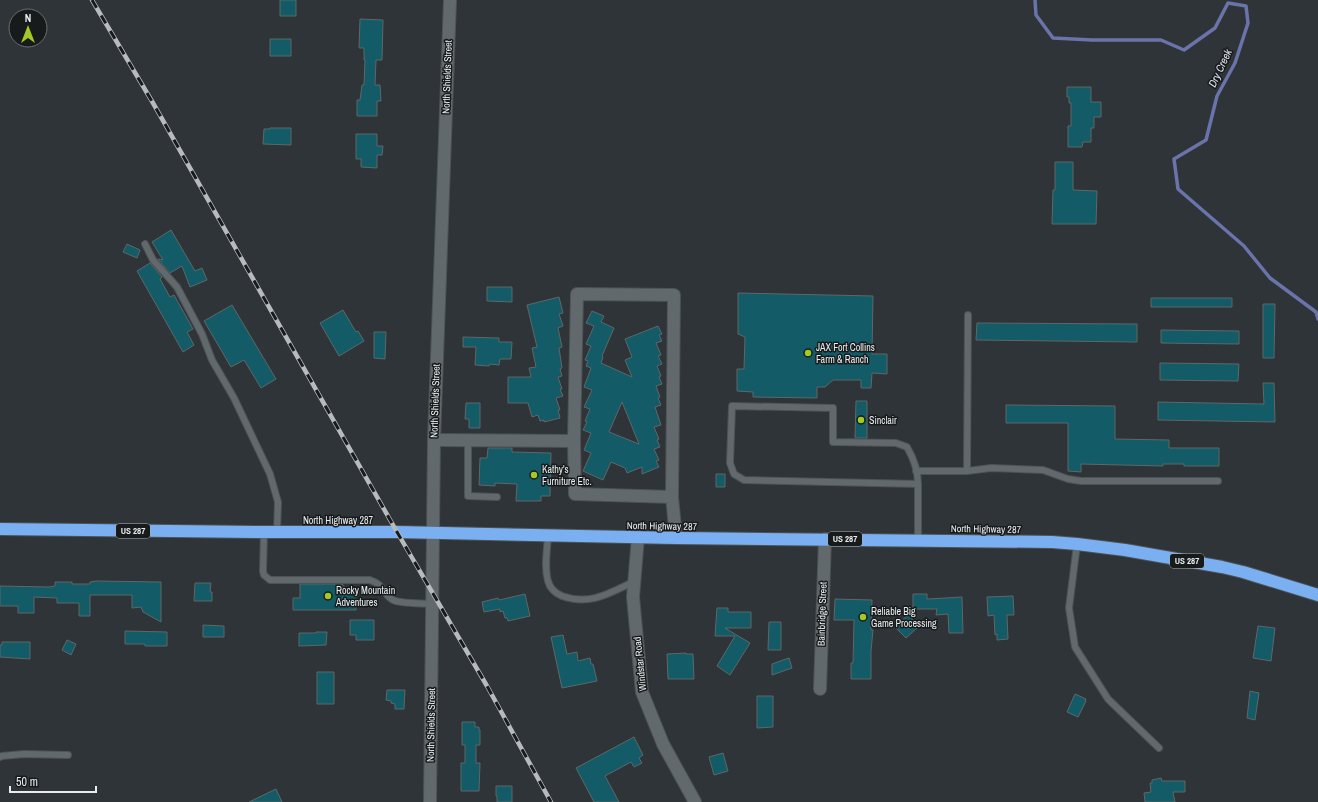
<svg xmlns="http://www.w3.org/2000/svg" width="1318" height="802" viewBox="0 0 1318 802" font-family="'Archivo Narrow',sans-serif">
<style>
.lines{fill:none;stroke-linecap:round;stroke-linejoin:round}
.stream{stroke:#6a74ab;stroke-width:3.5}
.building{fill:#135b66;stroke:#5f6768;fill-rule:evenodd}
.lane-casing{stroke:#4d5254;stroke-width:8}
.street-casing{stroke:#4d5254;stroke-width:14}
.secondary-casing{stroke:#4d5254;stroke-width:14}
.highway-casing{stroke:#4d5254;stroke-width:14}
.lane{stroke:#62696c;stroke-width:6}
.street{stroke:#62696c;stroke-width:12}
.secondary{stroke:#62696c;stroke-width:12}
.highway{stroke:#7ab0f1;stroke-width:12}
.rail-casing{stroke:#b7bbbe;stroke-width:4.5}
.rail{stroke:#181b1c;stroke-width:3;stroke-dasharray:9;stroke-linecap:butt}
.poi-dot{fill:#a3c926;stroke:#181b1c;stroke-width:1.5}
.labels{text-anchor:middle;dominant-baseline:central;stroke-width:3;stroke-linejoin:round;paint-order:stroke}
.shield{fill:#181b1c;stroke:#aaaeb0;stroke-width:1}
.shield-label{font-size:9px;font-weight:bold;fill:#e9edef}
.street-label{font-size:10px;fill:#e9edef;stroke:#181b1c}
.poi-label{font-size:10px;fill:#e9edef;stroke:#181b1c;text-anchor:start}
.water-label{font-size:11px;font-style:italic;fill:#dfe3f4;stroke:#181b1c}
</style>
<rect width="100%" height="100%" fill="#2e3437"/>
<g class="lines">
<!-- stream -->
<path class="stream" d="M1035,0L1036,15L1053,38L1092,40H1161L1184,50L1215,28L1228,3L1246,6L1248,23L1235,63L1217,96L1206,140L1174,159L1178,189L1244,246L1270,278L1316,312L1318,319"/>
</g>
<!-- building -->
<path class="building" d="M280,0H296V16H280Z
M360,19L383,20L382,60H376L375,85H380L381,101H377V116H357V100H360L362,85H364L365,60H364V48H359Z
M270,39H291V56H270Z
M1067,87H1091V102H1101V117H1094V128H1091V142H1083L1082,147H1068V126H1071V103H1069V97H1067Z
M270,128H291V145L263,144L264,129H270Z
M356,134H377V146H383L382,155H377V168L361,167V159H356Z
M1055,162H1073V190L1097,191L1096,224H1052L1053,190H1055Z
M171,230L195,271L202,268L207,280L190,287L182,266L170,273L158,259L163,260L152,242Z
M127,244L140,250L137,258L123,252Z
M150,263L162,277L160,279L170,297L174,295L193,329L187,332L194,345L183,352L137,271Z
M487,287H512V302L487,301Z
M738,293L873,296L872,354H887V374L872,373L871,388H861V380H833L825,387H817V398L753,397V392L737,391V369H744L745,337L738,334Z
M559,297L563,313L559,314L563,326L558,328L562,347L559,348L562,368L560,369L562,376L558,377L562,389H560L563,396L556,398L560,410H558L560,418L544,422V420L540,421L538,415L532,417L528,403H508V377H531L529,368L536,367L532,348L537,347L527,305Z
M1151,298H1232V307H1151Z
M1263,304H1275L1274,358H1263Z
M232,305L276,379L261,388L244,360L231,367L204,321Z
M343,310L356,332L358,331L364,341L339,356L320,323Z
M592,311L604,316L601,322L614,328L602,356L603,357L601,363L632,377L625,360L632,357L625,339L658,326L662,334L659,335L662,341L656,343L661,355L658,356L662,364L657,366L661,376L659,377L662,384L656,386L660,397L658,398L661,405L655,407L661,425L654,427L659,439L657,440L660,447L654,449L659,460L656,461L659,467L642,474V467L627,473L625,468L611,462L603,480L583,471L591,453L584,450L591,433L583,430L587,422L585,421L590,409L584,407L592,390L584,387L591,368L586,366L588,361L585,360L591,346L586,344L594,326L586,323ZM622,402L639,444L609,432Z
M977,323L1137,324V342L976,340Z
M1161,330L1239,331V344L1161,343Z
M374,332H386L385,359L374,358Z
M463,337L499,338V342H512L511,359H500L499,365L490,364L489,366L475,365L476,347H463Z
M1160,363L1239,364L1238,381L1160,380Z
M1263,383H1274L1275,422L1158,420V402L1264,404Z
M856,401H867V438H855Z
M466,403H480V428H469V419H465Z
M1006,405L1115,406V439L1169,440V448H1219V466H1184V464H1163V466L1081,464V472L1068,471V423H1006Z
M488,448H512V452L551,453L550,496H541V501H516L517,484L495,483V486L479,485L480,458H487Z
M716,474H725V487H716Z
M96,581L161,582V622L143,612L141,607L132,608V595H90V616H79V603H57V598L34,597V613H18V606H0V586L49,587L55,586V582H72V584H90V582Z
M195,583H211L210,592H212V601H194Z
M300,584H342L351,594H356V610H293V598H300Z
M525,594L530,616L508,621L507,618H505L503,611L500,612V609L484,612L482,602L498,598L499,600Z
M913,594H927V599L962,597L963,633H949L948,614L936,615L937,609H913Z
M1013,596L1014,615H1007L1008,639L997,640V634L995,635L994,615L988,616L987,597Z
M835,599L872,600L871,630H873L871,651V679H851V663H853L854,620H834Z
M717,608H728V612H751V628H725L750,643L730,675L717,666L735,636H715Z
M912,611V623L917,628L906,638L895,627Z
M350,620H374V640H356V635H350Z
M769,622H781V650H768Z
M203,625L224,626V637H203Z
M1258,626L1275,628L1271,661L1253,658Z
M125,631L167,632V646H145V644H125Z
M316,632H327L326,645L299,646V633H316Z
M563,635L567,654L577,652L578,661L590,658L591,664H593L597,681L562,688L551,637Z
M67,640L76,644L71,655L62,650Z
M2,642H30V659L0,657V645H2Z
M686,653V654H693L694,679H668L667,654Z
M789,658L792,668L772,675V664Z
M317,672H334V704H317Z
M387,690H405L404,709H395V704L391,703V701L386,700Z
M1250,691L1259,693L1255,720L1247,718Z
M1075,694L1086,699L1085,701H1086L1078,717L1067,712Z
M757,696H773V727L757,728Z
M462,722H475V727H479V730H480V745H476V763H480L479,791H461V763H465V745H462Z
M634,737L643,755L639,758L642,763L634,767L631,762L605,776L619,802H594L576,768Z
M723,753L728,771L714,775L709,757Z
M1161,778L1162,781H1185V792H1173L1175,802H1145L1144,793L1151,792L1150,783H1152V780Z
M496,786H512V802H497V796H496Z
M276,789L282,802H249Z"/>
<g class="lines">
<!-- lane casing -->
<g class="lane-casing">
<path id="lane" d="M145,244L153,260L177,287L202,334L212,360L234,398L270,474L278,502L277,532
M468,440V496L497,497
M916,471H967L991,468L1043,470L1068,479L1081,481H1218
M967,471L968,315
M918,484L744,480L734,474L730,463L732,406L833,408V442L896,443L907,447C914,459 918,470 918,484V540
M264,532L263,571L264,575L270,580H370C385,585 383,595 393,600C401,604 423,603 432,604
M548,536C547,551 544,567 548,581C550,589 555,593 562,596C590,606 610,593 635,581
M1077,544L1069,608L1075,647L1108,699L1159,748
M0,757L2,756L24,754L68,755"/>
</g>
<!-- street casing -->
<g class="street-casing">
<path id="street" d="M434,440L574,441
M672,497L575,494L574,441L577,294L674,295L672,497L676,538
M638,537L633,597L642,692L663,744L695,802
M820,689L825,539"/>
</g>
<!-- secondary casing -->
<g class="secondary-casing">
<path id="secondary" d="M430,802L434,440L450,0"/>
</g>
<!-- highway casing -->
<g class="highway-casing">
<path id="highway" d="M0,529L264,532H397L676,538L1052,542L1077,544L1125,550L1222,567L1243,572L1318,595"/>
</g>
<!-- lane -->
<use href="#lane" class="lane"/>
<!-- street -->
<use href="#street" class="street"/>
<!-- secondary -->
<use href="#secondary" class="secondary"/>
<!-- highway -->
<use href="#highway" class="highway"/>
<!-- rail casing -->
<g class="rail-casing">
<path id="rail" d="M92,0L153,103L397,532L487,686L551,802"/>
</g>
<!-- rail -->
<use href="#rail" class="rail"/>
</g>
<!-- markers -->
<g class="poi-dot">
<circle cx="808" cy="353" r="4"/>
<circle cx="861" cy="420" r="4"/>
<circle cx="534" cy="475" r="4"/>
<circle cx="328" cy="596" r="4"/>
<circle cx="863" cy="617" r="4"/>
</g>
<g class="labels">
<!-- shield labels -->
<g class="shield">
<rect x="116" y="524" width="34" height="14" rx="3"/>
<rect x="828" y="532" width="34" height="14" rx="3"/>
<rect x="1170" y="554" width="34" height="14" rx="3"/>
</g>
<g class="shield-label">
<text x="133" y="531">US 287</text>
<text x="845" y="539">US 287</text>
<text x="1187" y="561">US 287</text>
</g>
<!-- street labels -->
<g class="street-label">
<text transform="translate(447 77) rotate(-88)">North Shields Street</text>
<text transform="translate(435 401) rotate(-88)">North Shields Street</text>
<text x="338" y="520">North Highway 287</text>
<text transform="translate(662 526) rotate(1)">North Highway 287</text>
<text transform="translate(986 529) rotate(1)">North Highway 287</text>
<text transform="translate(822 614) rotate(-88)">Bainbridge Street</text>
<text transform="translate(640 664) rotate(-96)">Windstar Road</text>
<text transform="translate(431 725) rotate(-89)">North Shields Street</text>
</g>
<!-- poi labels -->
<g class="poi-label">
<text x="816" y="347">JAX Fort Collins<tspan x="816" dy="12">Farm &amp; Ranch</tspan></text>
<text x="869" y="420">Sinclair</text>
<text x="542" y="469">Kathy's<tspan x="542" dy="12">Furniture Etc.</tspan></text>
<text x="336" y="590">Rocky Mountain<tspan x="336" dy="12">Adventures</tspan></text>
<text x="871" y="611">Reliable Big<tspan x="871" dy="12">Game Processing</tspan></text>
</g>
<!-- water labels -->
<g class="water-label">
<text transform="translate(1220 68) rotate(-65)">Dry Creek</text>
</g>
</g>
<!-- north arrow -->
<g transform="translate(28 28)"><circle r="19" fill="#181b1c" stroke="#6c6f70"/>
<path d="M0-3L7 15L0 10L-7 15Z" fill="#a3c926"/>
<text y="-6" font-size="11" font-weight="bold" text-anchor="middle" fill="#e9edef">N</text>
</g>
<!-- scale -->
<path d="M10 786v6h86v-6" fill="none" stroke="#e9edef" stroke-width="2"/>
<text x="16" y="786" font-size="12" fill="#e9edef" stroke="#181b1c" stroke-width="3" paint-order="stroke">50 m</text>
</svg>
